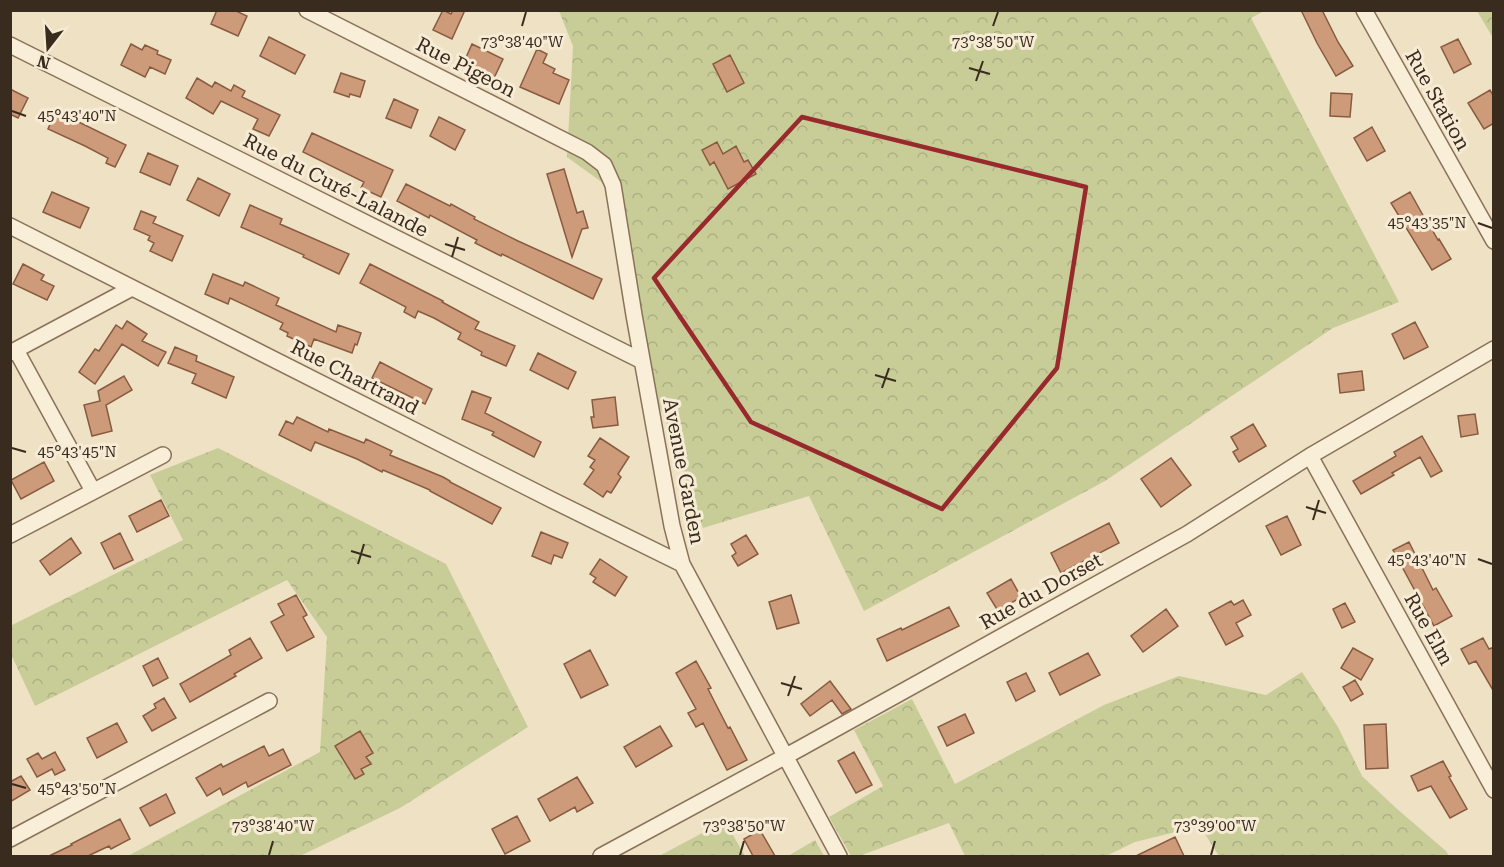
<svg xmlns="http://www.w3.org/2000/svg" width="1504" height="867" viewBox="0 0 1504 867" font-family="'Roboto Serif',serif">
<style>
.forest{fill:url(#forest-crowns)}
.building{fill:#cd9b7a;stroke:#885b40;stroke-width:1.5}
.lines{fill:none;stroke-linecap:round;stroke-linejoin:round}
.minor-casing{stroke:#89725a;stroke-width:18}
.minor{stroke:#f9eed8;stroke-width:15}
.marked{fill:none;stroke:#982a2d;stroke-width:4.5;stroke-linejoin:round}
.ticks{fill:none;stroke:#392b1e;stroke-width:2}
.labels{text-anchor:middle;dominant-baseline:central;stroke-width:6;stroke-linejoin:round;paint-order:stroke}
.street-label{font-size:20px;fill:#392b1e;stroke:#f6ebd4}
.ticks-label{font-size:15px;text-anchor:middle;fill:#392b1e;stroke:#f6ebd4;stroke-width:6;stroke-linejoin:round;paint-order:stroke}
</style>
<defs>
<pattern id="forest-crowns" width="20" height="18" patternUnits="userSpaceOnUse" patternTransform="scale(1.5)"><rect width="20" height="18" fill="#c8cd98"/><path d="M2 6a3 3 0 1 1 6 0M12 15a3 3 0 1 1 6 0" fill="none" stroke="#adb083"/></pattern>
</defs>
<rect width="100%" height="100%" fill="#eee1c4"/>
<!-- forest -->
<path class="forest" d="M559,11H1264L1251,18L1399,302L1333,328L1105,481L864,611L809,496L703,528L664,416L636,365L607,186L567,157L573,46Z
M1477,11H1493V38Z
M218,448L446,564L528,727L400,808L300,856H128L320,752L327,637L287,580L35,706L11,654L10,626L183,540L150,475Z
M1302,672L1338,727L1362,776L1396,808L1446,851L1449,856H1219L1200,826L1135,842L1106,856H965L949,823L859,856H851L829,817L883,786L854,730L912,699L955,784L1104,705L1179,676L1266,695Z
M725,821L745,856H659Z
M815,840L824,856H788Z"/>
<!-- building -->
<path class="building" d="M217,10H234L247,16L238,36L211,24Z
M443,10L451,14L453,10H465L452,39L433,30Z
M1301,10H1322L1338,42L1353,66L1336,76L1317,43Z
M269,37L305,55L295,74L260,56Z
M1458,39L1471,64L1454,73L1441,47Z
M131,44L142,50L145,45L158,51L157,54L171,60L165,74L150,67L145,77L121,65Z
M472,44L503,59L494,78L463,64Z
M537,49L547,54L543,63L555,69L553,73L569,80L559,104L520,87Z
M730,55L744,83L727,92L713,64Z
M341,73L365,81L360,97L350,94L349,97L334,92Z
M197,78L212,87L215,82L231,91L234,85L245,91L242,97L280,115L269,136L253,129L258,119L221,101L213,114L186,98Z
M10,89L28,98L18,118L10,114Z
M1490,90L1494,97V123L1484,129L1468,103Z
M1331,93L1352,94L1350,117L1330,116Z
M394,99L418,110L411,128L386,118Z
M56,111L126,145L115,167L106,163L108,158L85,146L48,129Z
M439,117L465,130L455,150L430,136Z
M1372,127L1385,151L1367,161L1354,138Z
M312,133L393,170L381,197L361,188L364,182L303,152Z
M717,142L723,154L736,146L744,162L748,160L756,174L728,189L714,162L710,165L702,150Z
M148,153L178,166L170,185L140,172Z
M564,169L577,213L583,211L588,228L582,229L572,257L547,174Z
M198,178L230,194L219,216L187,200Z
M406,184L450,206L451,204L475,217L474,219L518,241L602,279L593,299L502,254L501,256L475,243L477,240L430,215L429,218L397,201Z
M52,192L89,208L80,228L43,212Z
M1410,192L1429,226H1430L1438,240L1439,239L1451,259L1432,270L1391,203Z
M250,205L282,219L280,224L349,254L339,274L303,257L304,255L241,227Z
M141,211L156,217L153,223L183,236L172,261L150,251L154,243L148,240L150,236L134,229Z
M23,264L44,275L41,280L54,286L47,300L13,284Z
M370,264L443,301L442,302L479,322L475,329L515,346L506,366L481,355L482,352L458,339L461,333L434,318L418,311L415,318L404,312L406,307L360,283Z
M213,274L243,286L245,282L279,298L276,305L336,332L338,325L361,333L357,345L355,344L352,353L314,339L311,347L287,336L288,333L280,329L283,323L230,298L228,304L205,294Z
M127,321L147,334L142,341L166,352L158,366L122,344L95,384L79,372L95,349L99,351L116,325L122,329Z
M1415,322L1428,347L1404,359L1392,334Z
M175,347L197,356L196,361L234,377L226,398L192,383L196,374L168,363Z
M538,353L576,372L568,389L530,370Z
M380,362L432,389L425,404L372,378Z
M1362,371L1364,390L1340,393L1338,374Z
M124,376L132,390L106,405L112,431L92,436L84,405L100,401L98,391Z
M472,391L491,398L485,413L541,442L534,457L492,435L494,432L462,419Z
M615,397L618,425L593,428L591,417H594L592,400Z
M1475,414L1478,434L1461,437L1458,416Z
M297,417L328,432L329,429L364,443L366,439L392,451L390,455L443,477L450,481V482L501,508L492,524L430,491V490L383,470L382,472L357,459L315,442L311,451L279,435L286,421L293,424Z
M1253,424L1266,446L1239,462L1233,452L1238,449L1231,437Z
M1422,436L1442,471L1431,477L1420,457L1392,473L1394,475L1361,494L1353,481L1396,456L1394,452Z
M600,438L629,457L618,474L621,477L611,493L607,491L603,497L584,484L594,470L590,467L595,460L588,456Z
M1171,458L1191,485L1161,507L1141,479Z
M44,462L54,481L21,499L11,480Z
M161,500L169,516L137,532L129,516Z
M1287,516L1301,545L1281,555L1266,526Z
M1109,523L1119,543L1061,573L1051,553Z
M541,532L568,543L562,558L554,555L551,564L532,556Z
M120,533L133,560L114,569L101,543Z
M746,535L758,554L738,566L732,556L736,553L731,544Z
M71,538L81,553L50,575L40,561Z
M1409,542L1433,590L1436,588L1452,616L1434,626L1393,550Z
M600,559L627,577L615,596L593,582L596,578L590,574Z
M1011,579L1021,597L998,611L987,593Z
M296,595L307,615L303,617L314,637L287,651L271,622L284,615L278,604Z
M791,595L799,623L777,629L769,602Z
M1243,600L1251,615L1236,623L1243,636L1226,645L1209,613L1231,601L1234,605Z
M1345,603L1355,622L1342,628L1333,609Z
M949,607L959,626L887,661L877,639L901,628L902,630Z
M1166,609L1178,626L1143,652L1131,636Z
M250,638L262,658L234,674L236,676L190,702L180,684L231,655L229,650Z
M1483,638L1489,649L1494,647V692L1476,661L1469,664L1461,649Z
M1353,648L1373,659L1361,680L1341,668Z
M590,650L608,685L581,698L564,664Z
M1088,653L1100,675L1060,695L1049,673Z
M158,658L168,678L153,686L143,666Z
M696,661L711,688L708,689L728,728L730,727L747,760L727,770L703,723L696,727L688,713L696,709L676,673Z
M1026,673L1035,691L1016,701L1007,682Z
M1355,680L1363,694L1351,701L1343,687Z
M830,681L851,709L842,714L832,700L810,716L801,704Z
M164,698L176,718L152,731L143,716L156,708L154,704Z
M965,714L974,733L947,746L938,727Z
M117,723L127,742L97,758L87,738Z
M1386,724L1388,768L1366,769L1364,725Z
M660,726L672,746L636,767L624,747Z
M360,731L373,753L366,757L371,764L361,769L364,774L355,779L335,746Z
M264,746L269,756L283,749L291,765L248,787L246,782L223,795L220,788L207,796L196,778L221,764L223,767Z
M55,752L65,770L55,775L52,769L37,777L27,759L38,753L42,759Z
M854,752L872,785L856,793L838,761Z
M1443,761L1451,776L1449,777L1467,809L1450,818L1431,786L1418,791L1411,776Z
M21,776L30,790L10,802V782Z
M577,777L593,803L577,812L575,807L550,821L538,799Z
M166,794L175,813L150,826L140,808Z
M517,816L530,841L505,854L492,829Z
M120,819L130,839L111,849L109,846L88,856H49L72,845L71,844Z
M760,830L775,856H753L744,839Z
M1175,837L1184,856H1136Z"/>
<g class="lines">
<!-- minor casing -->
<g class="minor-casing">
<path id="minor" d="M307,10L587,152L604,165L613,185L634,315L672,526L682,564L839,856
M1364,10L1494,241
M10,45L642,361
M10,226L552,500L682,564
M16,350L93,491
M10,353L132,288
M1310,456L1494,790
M10,535L163,455
M10,839L269,701
M601,856L799,749L1187,534L1310,456L1494,349"/>
</g>
<!-- minor -->
<use href="#minor" class="minor"/>
</g>
<!-- marked area -->
<path class="marked" d="M802,117L1086,187L1057,368L942,509L751,422L654,278Z"/>
<!-- ticks -->
<path class="ticks" d="M522,26L526,12M993,26L998,12M969,68L990,74M976,81L983,61M12,111L26,116M1478,223L1492,228M445,244L465,250M452,257L458,237M875,375L896,381M882,388L889,368M12,448L26,452M1306,507L1326,513M1313,520L1319,500M351,551L371,557M1478,559L1492,564M358,564L364,544M781,683L802,689M788,696L795,676M12,784L26,788M269,855L273,841M740,855L744,841M1211,855L1215,841"/>
<g class="labels">
<!-- street labels -->
<g class="street-label">
<text transform="translate(466 67) rotate(27)">Rue Pigeon</text>
<text transform="translate(1438 100) rotate(61)">Rue Station</text>
<text transform="translate(336 185) rotate(27)">Rue du Curé-Lalande</text>
<text transform="translate(355 377) rotate(27)">Rue Chartrand</text>
<text transform="translate(684 471) rotate(79)">Avenue Garden</text>
<text transform="translate(1041 591) rotate(-29)">Rue du Dorset</text>
<text transform="translate(1429 629) rotate(61)">Rue Elm</text>
</g>
</g>
<g class="ticks-label">
<text x="522" y="47">73°38'40"W</text>
<text x="993" y="47">73°38'50"W</text>
<text x="77" y="121">45°43'40"N</text>
<text x="1427" y="228">45°43'35"N</text>
<text x="77" y="457">45°43'45"N</text>
<text x="1427" y="565">45°43'40"N</text>
<text x="77" y="794">45°43'50"N</text>
<text x="273" y="831">73°38'40"W</text>
<text x="744" y="831">73°38'50"W</text>
<text x="1215" y="831">73°39'00"W</text>
</g>
<!-- border -->
<rect width="1504" height="867" fill="none" stroke="#392b1e" stroke-width="24"/>
<!-- north arrow -->
<g transform="translate(48 48) rotate(197)" stroke="#f6ebd4" stroke-width="4.5" paint-order="stroke">
<path d="M0-4.5L10 22L0 15L-10 22Z" fill="#392b1e"/>
<text y="-9" font-size="16" font-weight="bold" text-anchor="middle" fill="#392b1e">N</text>
</g>
</svg>
